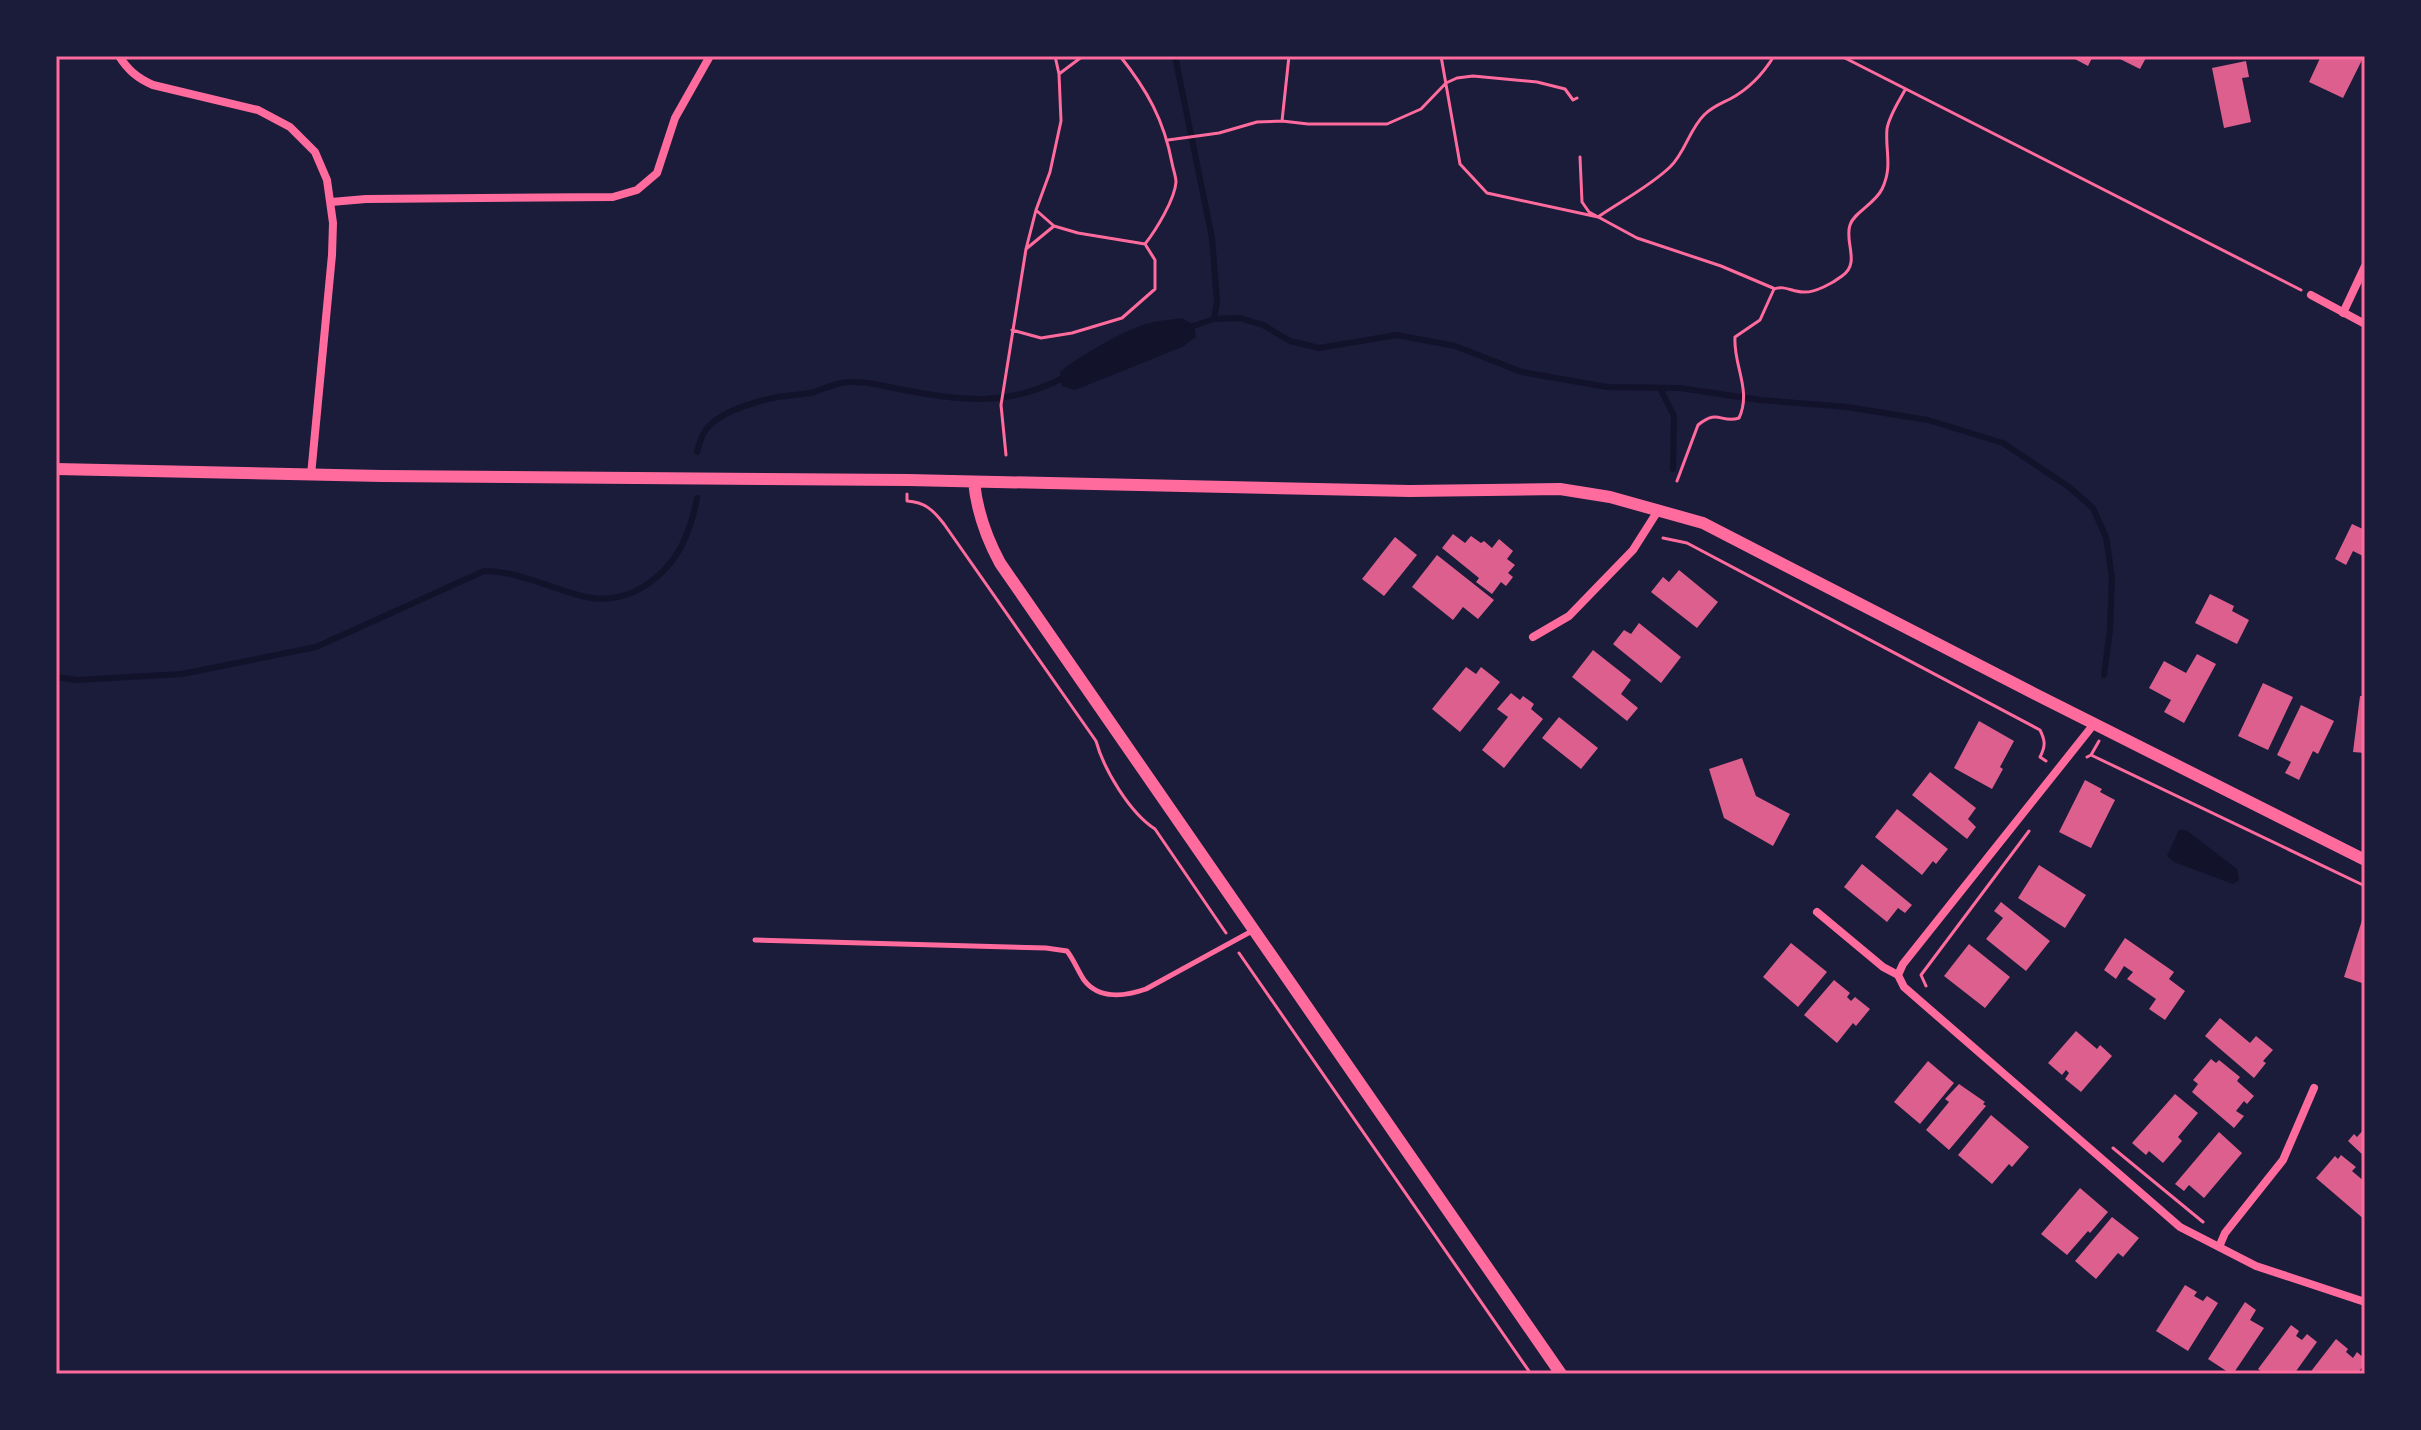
<svg xmlns="http://www.w3.org/2000/svg" width="2421" height="1430" viewBox="0 0 2421 1430" font-family="Literata,serif">
<style>
.water{fill:#12122b}
.lines{fill:none;stroke-linecap:round;stroke-linejoin:round}
.stream{stroke:#12122b;stroke-width:6}
.building{fill:#dd5f8e}
.path{stroke:#ff6b9d;stroke-width:3}
.service{stroke:#ff6b9d;stroke-width:5}
.minor{stroke:#ff6b9d;stroke-width:8}
.tertiary{stroke:#ff6b9d;stroke-width:12}
.neatline{fill:none;stroke:#ff6b9d;stroke-width:3}
</style>
<rect width="100%" height="100%" fill="#1b1b3a"/>
<!-- water -->
<path class="water" d="M1182,318L1194,325L1196,337L1182,347L1075,390L1062,386L1060,372C1076,358 1129,327 1150,323C1160,320 1171,320 1182,318Z
M2179,830H2186L2237,869L2239,880L2233,884L2174,862L2167,856Z"/>
<g class="lines">
<!-- stream -->
<path class="stream" d="M1175,56L1212,238L1217,302L1214,319
M1187,328L1214,319L1240,318L1263,325L1290,341L1319,348L1397,335L1455,346L1522,372L1607,387L1680,388L1760,400L1847,407L1928,420L2003,443L2069,487L2093,508L2106,537L2112,577L2110,630L2104,675
M1661,390L1674,416L1673,469
M697,452C700,442 702,432 710,425C725,410 758,401 778,397C790,395 803,395 814,392C829,387 839,381 855,382C871,382 888,387 904,390C964,401 1008,407 1065,377
M56,677L77,680L182,674L316,647L484,571C520,571 551,589 586,597C633,607 675,571 689,528C693,518 695,508 697,498"/>
</g>
<!-- building -->
<path class="building" d="M2069,56H2093L2088,66Z
M2114,56H2147L2140,69Z
M2321,56H2364L2343,98L2309,82Z
M2246,61L2249,77L2242,78L2251,122L2224,128L2212,68Z
M2352,524L2365,530V557L2353,551L2346,565L2335,559Z
M1453,534L1465,543L1471,536L1481,543L1484,541L1492,548L1499,539L1513,551L1507,559L1515,565L1508,573L1513,577L1506,586L1501,582L1492,594L1476,582L1479,578L1442,548Z
M1395,537L1417,555L1384,596L1362,579Z
M1437,555L1494,600L1478,619L1463,607L1453,620L1412,587Z
M1679,570L1718,602L1697,628L1651,592L1663,577L1669,582Z
M2210,594L2234,606L2232,611L2249,620L2237,644L2195,623Z
M1639,623L1681,657L1661,683L1613,644L1624,630L1631,634Z
M1593,650L1631,680L1621,694L1638,708L1627,721L1572,677Z
M2197,654L2216,664L2184,723L2164,712L2171,700L2149,688L2164,661L2186,673Z
M1466,667L1476,674L1481,667L1500,682L1460,732L1432,709Z
M2263,683L2293,697L2268,750L2238,736Z
M1511,693L1520,700L1523,696L1534,704L1531,709L1543,719L1504,768L1482,750L1508,717L1497,709Z
M2360,696H2365V753L2353,752Z
M2301,705L2334,721L2318,754L2313,751L2299,780L2285,773L2291,762L2277,755Z
M1559,717L1598,748L1581,769L1542,738Z
M1979,721L2014,741L2000,767L2003,769L1992,789L1954,768Z
M1742,758L1756,796L1790,814L1773,846L1724,818L1709,769Z
M1930,772L1976,808L1968,819L1976,827L1967,839L1912,795Z
M2085,780L2102,789L2100,792L2115,800L2091,848L2059,832Z
M1897,809L1948,849L1936,864L1933,861L1922,875L1875,837Z
M1862,864L1912,905L1905,913L1898,908L1887,922L1844,887Z
M2039,865L2086,895L2065,928L2018,898Z
M2001,902L2050,941L2026,971L1986,939L2003,918L1994,911Z
M2364,914H2365V984L2344,977Z
M2125,938L2174,972L2169,979L2185,991L2165,1020L2149,1009L2156,999L2127,979L2133,972L2124,966L2116,979L2104,970Z
M1791,943L1827,972L1798,1007L1763,977Z
M1969,944L2010,977L1985,1008L1944,976Z
M1834,980L1850,993L1847,997L1851,1001L1855,997L1870,1009L1856,1026L1853,1023L1837,1043L1804,1015Z
M2220,1018L2250,1043L2256,1036L2273,1050L2263,1061L2266,1063L2254,1078L2205,1036Z
M2076,1031L2097,1049L2100,1045L2112,1056L2081,1092L2065,1079L2069,1073L2066,1070L2062,1075L2048,1063Z
M2211,1059L2216,1063L2219,1060L2240,1077L2237,1081L2254,1096L2247,1104L2244,1101L2236,1111L2244,1116L2234,1128L2192,1092L2198,1084L2193,1080Z
M1928,1061L1954,1083L1920,1124L1894,1102Z
M1959,1084L1985,1102L1983,1104L1986,1106L1949,1150L1926,1130L1949,1102L1945,1099Z
M2175,1094L2198,1113L2178,1137L2182,1141L2163,1163L2149,1151L2146,1155L2132,1143Z
M1991,1115L2029,1147L2012,1167L2009,1164L1992,1184L1958,1155Z
M2365,1128V1157L2348,1141L2354,1134L2357,1137Z
M2219,1132L2242,1153L2204,1198L2189,1185L2184,1191L2175,1184Z
M2341,1155L2356,1167L2352,1171L2365,1182V1220L2316,1178L2335,1156L2338,1159Z
M2080,1188L2108,1212L2090,1233L2088,1231L2067,1255L2041,1234Z
M2112,1217L2139,1238L2123,1257L2118,1253L2096,1279L2075,1261Z
M2185,1285L2197,1292L2194,1296L2203,1301L2207,1296L2218,1303L2188,1351L2156,1331Z
M2245,1302L2256,1310L2250,1320L2264,1328L2233,1374H2231L2208,1359Z
M2291,1325L2299,1331L2296,1336L2302,1340L2307,1334L2317,1342L2294,1374H2265L2258,1369Z
M2336,1339L2348,1349L2346,1352L2353,1358L2357,1352L2365,1359V1364L2357,1374H2309Z"/>
<g class="lines">
<!-- path -->
<path class="path" d="M1055,56L1059,74
M1441,56L1460,164L1487,193L1598,217C1621,201 1649,187 1670,167C1685,153 1689,130 1704,115C1712,107 1720,104 1730,99C1749,89 1763,74 1774,56
M1841,56L2301,290
M1282,121L1308,124H1387L1421,109L1446,83L1457,78L1473,76L1537,82L1565,89L1573,100L1577,98
M1168,140L1219,133L1257,122L1282,121L1289,56
M1580,157L1582,202L1589,212L1637,238L1721,266L1773,288
M1037,211L1054,226L1078,233L1145,244
M1026,249L1054,226
M1012,330L1041,338L1072,333L1122,318L1155,289V260L1145,244C1156,230 1175,199 1176,182C1176,176 1173,169 1172,163C1164,120 1147,90 1120,56
M1006,455L1001,405L1026,249L1036,210L1050,172L1061,121L1059,74L1083,56
M1677,481L1698,425C1718,408 1721,424 1739,418C1752,390 1733,365 1735,337L1760,320L1774,289C1785,285 1792,292 1803,292C1815,293 1833,283 1842,276C1861,263 1844,242 1850,225C1854,212 1875,204 1882,189C1893,166 1885,151 1887,129C1889,116 1899,101 1905,90
M907,494V501C925,502 933,510 944,524L1096,741C1104,770 1130,813 1155,829L1226,933
M1663,538L1687,543L2040,730C2045,740 2046,746 2040,757L2046,761
M2091,755L2365,886
M2087,757L2091,755L2099,741
M1239,953L1531,1374
M1926,986L1921,975L2029,831
M2113,1148L2203,1222"/>
<!-- service -->
<path class="service" d="M755,940L1046,948L1067,951C1074,960 1078,971 1084,980C1099,1000 1126,996 1146,989L1252,931"/>
<!-- minor -->
<path class="minor" d="M119,56C128,70 137,78 153,85L258,110L290,127L315,152L327,180L333,223L332,255L311,475
M331,202L366,199L613,197L637,190L657,173L675,118L710,56
M2311,295L2365,324
M2343,313L2365,266
M1533,637L1569,616L1633,550L1659,509
M1817,912L1883,967L1898,975L1904,987L2180,1227L2256,1266L2365,1302
M1898,975L1903,964L2094,724
M2219,1247L2225,1233L2283,1160L2314,1088"/>
<!-- tertiary -->
<path class="tertiary" d="M56,469L382,476L908,480L1410,491L1560,489L1610,497L1703,523L2035,694L2365,860
M974,482C977,512 986,537 1000,563L1561,1374"/>
</g>
<!-- border -->
<rect width="2421" height="1430" fill="none" stroke="#1b1b3a" stroke-width="116"/>
<rect x="58" y="58" width="2305" height="1314" class="neatline"/>
</svg>
